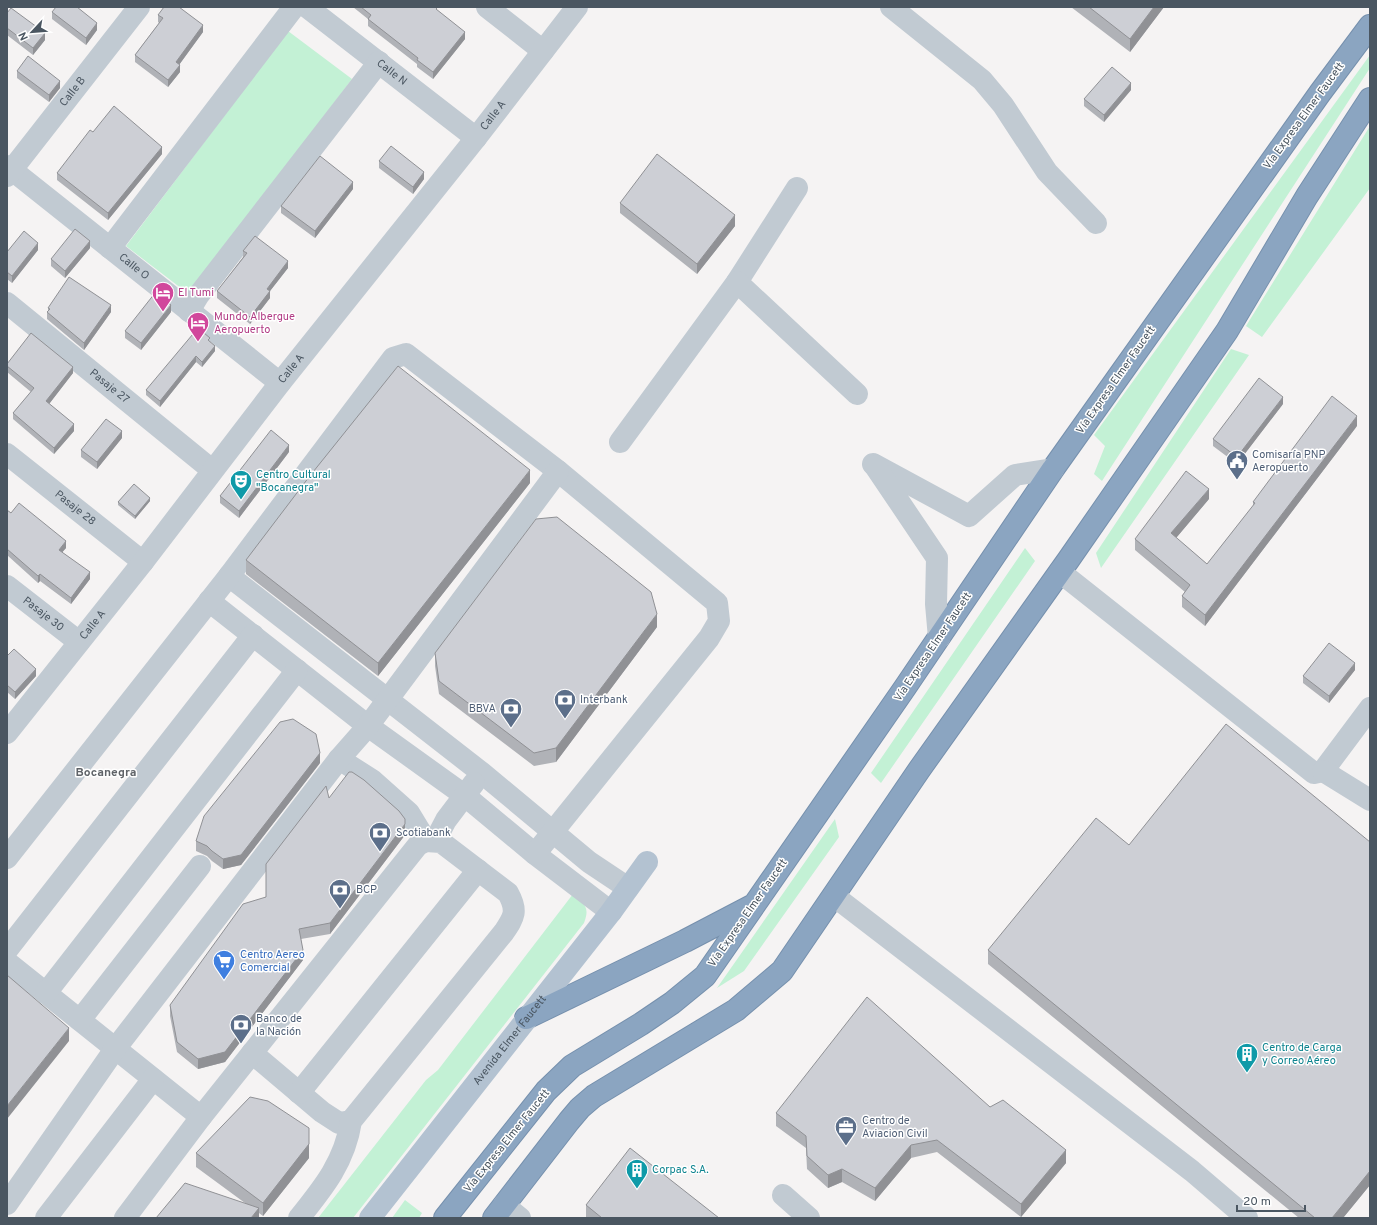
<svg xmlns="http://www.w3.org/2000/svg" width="1377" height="1225" viewBox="0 0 1377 1225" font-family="Overpass,sans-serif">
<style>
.green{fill:#c3f1d5}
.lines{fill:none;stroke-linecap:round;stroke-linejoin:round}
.highway-casing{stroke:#7690ad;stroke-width:24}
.minor{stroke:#c1cad2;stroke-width:22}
.major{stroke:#b3c2d1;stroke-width:22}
.highway{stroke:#8ba5c1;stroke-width:22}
.wall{fill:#b0b2b7}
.shaded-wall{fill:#909195}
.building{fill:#cdcfd5;stroke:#909195}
.labels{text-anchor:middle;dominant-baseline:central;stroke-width:3;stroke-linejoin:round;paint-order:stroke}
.street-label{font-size:11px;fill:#4a5661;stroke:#fff}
.hotel-label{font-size:11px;fill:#b23c85;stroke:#fff;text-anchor:start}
.service-label{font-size:11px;fill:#4e5e75;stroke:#fff;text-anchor:start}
.culture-label{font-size:11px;fill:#0d838f;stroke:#fff;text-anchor:start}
.shop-label{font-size:11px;fill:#366cbe;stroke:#fff;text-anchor:start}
.neighbourhood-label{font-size:12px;font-weight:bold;fill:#5f6368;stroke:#fff}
</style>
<rect width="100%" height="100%" fill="#f5f3f3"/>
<!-- green -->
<path class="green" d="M288,31L352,79L190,295L126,246Z
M1370,55V68L1102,481L1094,474L1105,446L1094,435Z
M1370,126V188L1262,337L1246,326Z
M1231,349L1249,355L1101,568L1096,553Z
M1025,548L1035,561L881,783L871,773Z
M835,819L839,837L744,971L717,988Z
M573,894C585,905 590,907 584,923L353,1218H318L426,1080L438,1070Z
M405,1200L422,1213L419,1218H392Z"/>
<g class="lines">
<!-- highway casing -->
<g class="highway-casing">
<path id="highway" d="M526,1018L685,941L752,906
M445,1218L546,1091L572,1066L641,1024L672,1003L705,976L904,689L1053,469L1320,93L1370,26
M494,1218L569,1121L580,1108L594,1096L736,1010L782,971L919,770L1069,559L1227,331L1307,196L1370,99"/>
</g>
<!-- minor -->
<g class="minor">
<path id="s1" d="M307,7L476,138"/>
<path d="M487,7L543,51"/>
<path d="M891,7L982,80L1003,105L1047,172L1096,223"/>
<path id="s2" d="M7,166L280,383"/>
<path id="s3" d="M7,176L139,7"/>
<path d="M110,248L294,7"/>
<path d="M737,282L797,188"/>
<path id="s4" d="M7,303L212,470"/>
<path d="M189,311L198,296L379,62"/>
<path d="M620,442L737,282L857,394"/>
<path id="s5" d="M7,454L143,562"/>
<path d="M873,464L969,516L1015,475L1053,469"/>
<path d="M875,466L937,558L936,604L939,638"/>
<path d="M1060,572L1314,773L1323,771L1370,708"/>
<path d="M229,576L482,773L589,862L628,888"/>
<path id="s6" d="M7,586L79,642"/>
<path d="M209,601L368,726L464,795L535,854L611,912"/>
<path id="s7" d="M7,733L143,562L280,383L476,138L577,7"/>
<path d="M339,759L372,780L409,813L426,841"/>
<path d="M1323,771L1370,800"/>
<path d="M435,841L446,820L474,783"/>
<path d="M7,858L229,576L393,358L406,354L558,471L717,603L719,621L709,638L535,854"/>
<path d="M834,896L1192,1171L1247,1218"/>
<path d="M7,950L253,635"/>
<path d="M7,962L201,1117"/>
<path d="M46,993L297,670"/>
<path d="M80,1020L200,866"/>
<path d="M252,1053L322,1112L339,1123L351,1121"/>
<path d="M299,1093L478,870"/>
<path d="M783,1195L809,1218"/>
<path d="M7,1204L115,1049L339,759L368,726L558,471"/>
<path d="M504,1205L520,1218"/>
<path d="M46,1218L153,1079"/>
<path d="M125,1218L201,1117L418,845L426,841L441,842L508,893C518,911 514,917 504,932L351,1121C345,1161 324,1187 299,1218"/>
</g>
<!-- major -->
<path class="major" id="s8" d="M370,1218L611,912L647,862"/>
<!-- highway -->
<use href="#highway" class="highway"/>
</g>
<!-- wall -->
<path class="wall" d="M353,7H436L437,10L465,39L433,79L417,67V64L368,26V19Z
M1071,7H1164L1130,52Z
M52,12L97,30L86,45L52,19Z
M7,13L45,40L33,55L7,35Z
M158,15L203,32L179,65L180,72L168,87L135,62V55L159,23L158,22Z
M17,71L60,88L49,102L17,78Z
M1131,90L1104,122L1084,106V99Z
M93,132L162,154L108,220L57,180V173Z
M379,161L424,179L413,194L379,168Z
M353,189L315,238L281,213V206Z
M620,203L735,226L697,274L620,213Z
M90,248L65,278L51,266V259Z
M38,250L12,283L7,279V252Z
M243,251L288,268L270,291V298L250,324L217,298V291L243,257Z
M48,308L111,312L84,350L47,319V312L48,311Z
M171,312L141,350L125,338V331Z
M210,341L215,351L202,367L196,362L160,407L146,395V390Z
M7,364L73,373L49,404L74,431L54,454L13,419V413L31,392L7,372Z
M1283,404L1237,464L1213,446V439Z
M1357,426L1205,626L1182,607V596L1185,592L1135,550V539L1209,499L1176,538L1207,564L1253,506V502Z
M122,438L97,469L81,457V450Z
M289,452L239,518L220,503V496Z
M530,483L378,676L246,574V560Z
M150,501L135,519L118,505V502Z
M7,510L11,513L66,548L62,552L90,579L71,604L40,581L38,583L7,555Z
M657,627L556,762L534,766L439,694L435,666V653Z
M7,656L36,676L15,699L7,692Z
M1355,670L1329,703L1303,683V676Z
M320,763L241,865L223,869L212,861L207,856L196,851V841Z
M329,798L405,835L330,934L301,939L303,960L225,1062L198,1069L177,1052L170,1016V1005L266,897Z
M1370,842V1185L1343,1218H1299L988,964V950L1129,845Z
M990,1107L1066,1163L1021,1217L937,1152L911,1158L875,1201L842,1182L828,1188L807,1169L806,1148L776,1126V1113Z
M309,1141V1158L263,1216L259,1213V1218L245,1203L196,1167V1153Z
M586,1205L719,1218H586Z"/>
<!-- shaded-wall -->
<path class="shaded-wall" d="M1154,7H1164L1130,52V39Z
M97,23V30L86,45V38Z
M203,25V32L176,69V62Z
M465,32V39L433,79V72Z
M45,33V40L33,55V48Z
M180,65V72L168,87V80Z
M60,81V88L49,102V95Z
M1131,83V90L1104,122V115Z
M162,147V154L108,220V213Z
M424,172V179L413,194V187Z
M353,182V189L315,238V231Z
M735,215V226L697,274V264Z
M90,241V248L65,278V271Z
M38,243V250L12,283V276Z
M288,261V268L270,291V298L250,324V317L267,289Z
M111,305V312L84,350V343Z
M171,305V312L141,350V343Z
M215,346V351L202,367V362Z
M196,356V362L160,407V401Z
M73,367V373L46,408V401Z
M1283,397V404L1237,464V457Z
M1357,416V426L1205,626V615Z
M74,424V431L54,454V448Z
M122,431V438L97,469V462Z
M289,445V452L239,518V511Z
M530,470V483L378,676V663Z
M1209,489V499L1171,544V533Z
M150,498V501L135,519V516Z
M66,541V548L59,556V550Z
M90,572V579L71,604V598Z
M40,574V581L38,583V576Z
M657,614V627L556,762V748Z
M1355,663V670L1329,703V696Z
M36,669V676L15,699V692Z
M320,753V763L241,865L223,869V859Z
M405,824V835L330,934V923Z
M303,950V960L225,1062L198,1069V1059Z
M69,1028V1041L7,1119V1106Z
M309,1128V1158L263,1216V1203Z
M911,1145V1158L875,1201V1188Z
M1066,1150V1163L1021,1217V1204Z
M842,1169V1182L828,1188V1175Z
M1370,1171V1185L1343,1218H1332Z
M259,1208V1218H251Z"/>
<!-- building -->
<path class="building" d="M56,7H77L97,23L86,38L52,12Z
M164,7H179L203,25L176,62L180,65L168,80L135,55L163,18L158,15Z
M361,7H436L437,8L436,9L465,32L433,72L417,60L418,58L368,19L371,15Z
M1089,7H1154L1130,39Z
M11,8L45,33L33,48L7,28V13Z
M28,56L60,81L49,95L17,71Z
M1112,67L1131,83L1104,115L1084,99Z
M114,106L162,147L108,213L57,173L90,130L93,132Z
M391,146L424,172L413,187L379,161Z
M657,154L735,215L697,264L620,203Z
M320,156L353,182L315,231L281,206Z
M75,229L90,241L65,271L51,259Z
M24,231L38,243L12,276L7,272V252Z
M255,236L288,261L267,289L270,291L250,317L217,291L247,253L243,251Z
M69,277L111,305L84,343L47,312L50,309L48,308Z
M155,293L171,305L141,343L125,331Z
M198,328L210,338L208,340L215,346L202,362L196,356L160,401L146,390Z
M31,333L73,367L46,401L74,424L54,448L13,413L34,388L7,366V364Z
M398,366L530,470L378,663L246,560L309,477Z
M1259,378L1283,397L1237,457L1213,439Z
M1332,396L1357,416L1205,615L1182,596L1190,585L1135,539L1186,471L1209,489L1171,533L1207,564L1255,503L1253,502Z
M106,419L122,431L97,462L81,450Z
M271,430L289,445L239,511L220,496Z
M134,484L150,498L135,516L118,502Z
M19,503L66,541L59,550L90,572L71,598L40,574L38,576L7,549V510L11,513Z
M557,517L651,592L657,614L556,748L534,753L439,681L435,653L536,519Z
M1329,643L1355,663L1329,696L1303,676Z
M14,649L36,669L15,692L7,685V656Z
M293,719L316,734L320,753L241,855L223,859L212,851L207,846L196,841L204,816L280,722Z
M1226,724L1370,842V1171L1332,1218H1315L988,950L1096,818L1129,845Z
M349,772H352L364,780L399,811L405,819V824L330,923L299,929L303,950L225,1052L198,1059L177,1042L170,1005L243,904L266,897V864L326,786L329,798Z
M7,975L69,1028L7,1106Z
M867,997L990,1107L1003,1100L1066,1150L1021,1204L937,1140L911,1145L875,1188L842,1169L828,1175L807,1156L806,1136L776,1113Z
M250,1097L268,1101L309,1128V1144L263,1203L196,1153Z
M630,1148L719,1218H602L586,1205Z
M185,1183L259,1208L251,1218H156Z"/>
<!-- icons -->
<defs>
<g id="hotel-pin" transform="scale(1.15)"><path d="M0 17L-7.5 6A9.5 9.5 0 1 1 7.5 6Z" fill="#d1479c" stroke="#fff"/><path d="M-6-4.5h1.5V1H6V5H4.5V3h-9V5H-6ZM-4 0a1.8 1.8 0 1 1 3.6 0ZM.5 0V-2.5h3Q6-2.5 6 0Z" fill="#fff"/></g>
<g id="civic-pin" transform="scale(1.15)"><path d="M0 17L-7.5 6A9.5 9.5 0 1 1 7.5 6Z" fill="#5c6f8a" stroke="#fff"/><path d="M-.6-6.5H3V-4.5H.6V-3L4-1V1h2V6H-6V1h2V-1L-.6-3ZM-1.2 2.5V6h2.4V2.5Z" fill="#fff"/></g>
<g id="theatre-pin" transform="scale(1.15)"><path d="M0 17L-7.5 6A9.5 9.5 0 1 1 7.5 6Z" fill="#0f9aa8" stroke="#fff"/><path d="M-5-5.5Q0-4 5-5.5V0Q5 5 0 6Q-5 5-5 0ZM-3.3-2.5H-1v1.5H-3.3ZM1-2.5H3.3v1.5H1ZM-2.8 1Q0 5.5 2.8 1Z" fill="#fff"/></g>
<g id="bank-pin" transform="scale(1.15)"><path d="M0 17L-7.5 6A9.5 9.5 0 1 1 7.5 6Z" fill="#5c6f8a" stroke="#fff"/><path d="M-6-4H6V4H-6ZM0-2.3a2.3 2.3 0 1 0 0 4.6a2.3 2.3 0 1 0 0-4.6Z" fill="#fff"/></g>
<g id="supermarket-pin" transform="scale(1.15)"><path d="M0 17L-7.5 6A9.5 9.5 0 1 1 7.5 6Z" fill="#3f7fe0" stroke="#fff"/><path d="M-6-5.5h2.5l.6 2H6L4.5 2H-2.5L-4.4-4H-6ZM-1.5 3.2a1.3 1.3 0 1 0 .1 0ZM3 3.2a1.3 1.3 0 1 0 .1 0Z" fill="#fff"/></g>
<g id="building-pin" transform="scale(1.15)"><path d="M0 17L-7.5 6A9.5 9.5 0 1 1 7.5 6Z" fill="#0f9aa8" stroke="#fff"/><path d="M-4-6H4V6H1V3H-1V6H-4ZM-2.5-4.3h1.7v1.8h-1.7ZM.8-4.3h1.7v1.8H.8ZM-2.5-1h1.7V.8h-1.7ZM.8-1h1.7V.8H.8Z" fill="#fff"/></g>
<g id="office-pin" transform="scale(1.15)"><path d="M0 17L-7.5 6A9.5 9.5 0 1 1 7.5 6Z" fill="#5c6f8a" stroke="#fff"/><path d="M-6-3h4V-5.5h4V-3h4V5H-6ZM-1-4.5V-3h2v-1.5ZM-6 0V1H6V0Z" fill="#fff"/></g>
</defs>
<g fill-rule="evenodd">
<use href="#hotel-pin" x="163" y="293"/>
<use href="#hotel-pin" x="198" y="323"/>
<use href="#civic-pin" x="1237" y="461"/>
<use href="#theatre-pin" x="241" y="481"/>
<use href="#bank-pin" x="565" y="700"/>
<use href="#bank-pin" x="511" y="709"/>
<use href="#bank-pin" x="380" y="833"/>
<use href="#bank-pin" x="340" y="890"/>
<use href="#supermarket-pin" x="224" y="961"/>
<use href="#bank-pin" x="241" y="1025"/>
<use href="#building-pin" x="1247" y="1054"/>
<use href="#office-pin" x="846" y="1127"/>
<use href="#building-pin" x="637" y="1170"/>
</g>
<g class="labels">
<!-- street labels -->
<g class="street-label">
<text stroke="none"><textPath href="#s1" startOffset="107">Calle N</textPath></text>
<text stroke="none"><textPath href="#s3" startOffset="107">Calle B</textPath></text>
<text stroke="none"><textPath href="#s7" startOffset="786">Calle A</textPath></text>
<text transform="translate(1304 116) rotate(-54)">Vía Expresa Elmer Faucett</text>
<text stroke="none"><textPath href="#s2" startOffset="162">Calle O</textPath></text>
<text stroke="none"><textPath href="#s7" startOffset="462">Calle A</textPath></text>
<text transform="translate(1116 380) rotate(-55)">Vía Expresa Elmer Faucett</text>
<text stroke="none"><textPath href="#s4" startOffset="132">Pasaje 27</textPath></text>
<text stroke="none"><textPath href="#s5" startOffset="87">Pasaje 28</textPath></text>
<text stroke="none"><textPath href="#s6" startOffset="46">Pasaje 30</textPath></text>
<text stroke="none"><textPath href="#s7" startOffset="138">Calle A</textPath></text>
<text transform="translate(933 647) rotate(-56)">Vía Expresa Elmer Faucett</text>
<text transform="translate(748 913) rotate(-55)">Vía Expresa Elmer Faucett</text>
<text stroke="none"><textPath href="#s8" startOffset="226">Avenida Elmer Faucett</textPath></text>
<text transform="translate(507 1141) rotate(-51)">Vía Expresa Elmer Faucett</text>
</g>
<!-- hotel labels -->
<g class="hotel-label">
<text x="178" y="293">El Tumi</text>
<text x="214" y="317">Mundo Albergue<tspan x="214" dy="13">Aeropuerto</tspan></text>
</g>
<!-- service labels -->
<g class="service-label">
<text x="1252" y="455">Comisaría PNP<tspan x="1252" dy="13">Aeropuerto</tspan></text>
<text x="580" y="700">Interbank</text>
<text x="496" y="709" text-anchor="end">BBVA</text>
<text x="396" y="833">Scotiabank</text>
<text x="356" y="890">BCP</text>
<text x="256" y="1019">Banco de<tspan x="256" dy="13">la Nación</tspan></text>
<text x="862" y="1121">Centro de<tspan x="862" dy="13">Aviacion Civil</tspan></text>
</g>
<!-- culture labels -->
<g class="culture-label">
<text x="256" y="475">Centro Cultural<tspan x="256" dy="13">"Bocanegra"</tspan></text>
<text x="1262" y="1048">Centro de Carga<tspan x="1262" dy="13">y Correo Aéreo</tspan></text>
<text x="652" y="1170">Corpac S.A.</text>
</g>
<!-- shop labels -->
<g class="shop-label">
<text x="240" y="955">Centro Aereo<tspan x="240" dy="13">Comercial</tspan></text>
</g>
<!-- neighbourhood labels -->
<g class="neighbourhood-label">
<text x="106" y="773">Bocanegra</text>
</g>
</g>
<!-- border -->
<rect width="1377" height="1225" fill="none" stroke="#4a5661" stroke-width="16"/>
<!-- north arrow -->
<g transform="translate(32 32) rotate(244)" stroke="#ffffff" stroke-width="3" paint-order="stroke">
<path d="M0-3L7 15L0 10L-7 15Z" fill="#4a5661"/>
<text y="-6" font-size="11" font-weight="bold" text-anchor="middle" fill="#4a5661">N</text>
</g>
<!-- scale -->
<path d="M1237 1205v6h68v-6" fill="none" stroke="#4a5661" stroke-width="2"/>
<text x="1243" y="1205" font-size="12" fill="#4a5661" stroke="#ffffff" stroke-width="3" paint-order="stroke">20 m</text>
</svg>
